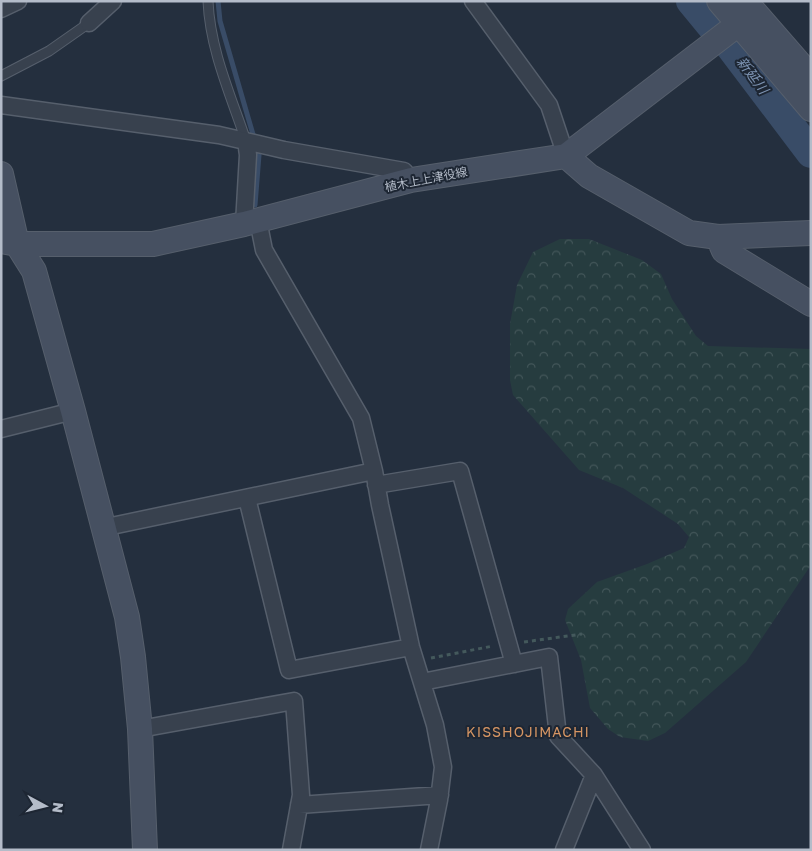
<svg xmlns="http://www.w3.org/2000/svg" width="812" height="851" viewBox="0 0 812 851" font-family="'Golos Text','Noto Sans JP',sans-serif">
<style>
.forest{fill:url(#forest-crowns)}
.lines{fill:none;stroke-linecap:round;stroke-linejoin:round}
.stream{stroke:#394c67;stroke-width:5}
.river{stroke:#394c67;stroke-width:30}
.lane-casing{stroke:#565f6c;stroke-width:11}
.street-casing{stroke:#565f6c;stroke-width:19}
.secondary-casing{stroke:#565f6c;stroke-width:26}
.path{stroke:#44595c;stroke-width:3;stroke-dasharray:4 4;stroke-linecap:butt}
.lane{stroke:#38414e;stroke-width:9}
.street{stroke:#38414e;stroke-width:16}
.secondary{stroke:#465061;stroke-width:24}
.labels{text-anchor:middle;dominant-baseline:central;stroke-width:4;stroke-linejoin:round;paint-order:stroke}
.street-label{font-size:12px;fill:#b4bcc9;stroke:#1d2633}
.water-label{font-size:14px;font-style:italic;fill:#7c92b1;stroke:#1d2633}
.neighbourhood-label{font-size:14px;letter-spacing:1px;fill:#d59563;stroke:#1d2633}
</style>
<defs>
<pattern id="forest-crowns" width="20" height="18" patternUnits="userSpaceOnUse" patternTransform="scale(1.25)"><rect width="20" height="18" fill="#263c3f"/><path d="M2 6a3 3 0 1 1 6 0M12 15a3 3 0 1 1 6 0" fill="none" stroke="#435659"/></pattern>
</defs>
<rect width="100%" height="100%" fill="#242f3e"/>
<!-- forest -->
<path class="forest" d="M560,239H589L642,260L661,274L672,299L696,336L708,346L811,349V565L746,662L665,733L648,741L620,737L608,729L590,708L581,660L565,620L568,609L597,582L647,564L684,548L689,537L678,524L623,488L579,470L513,395L510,380V324L517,285L533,252Z"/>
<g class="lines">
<!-- stream -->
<path class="stream" d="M218,1L220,21L259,155L255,205"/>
<!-- river -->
<path class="river" d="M691,1L719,35L727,42L811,153"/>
<!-- lane casing -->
<g class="lane-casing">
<path id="lane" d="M208,1C210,50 231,96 246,141
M1,76L49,51L89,23"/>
</g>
<!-- street casing -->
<g class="street-casing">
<path id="street" d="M473,1L549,105L566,156
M1,9L18,1
M89,23L113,1
M1,105L219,135L284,150L404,171L411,180
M258,220L264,250L361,418L374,471L380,505L411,647L435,725L443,767L439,800L429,850
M244,224L248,155L246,141
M1,429L73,411
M376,485L460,471L514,664
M247,498L289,670L411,647
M102,528L374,471
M422,682L549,657L558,736L594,775L642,850
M140,729L294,701L301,795L291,850
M299,805L440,795
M564,850L594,775"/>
</g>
<!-- secondary casing -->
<g class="secondary-casing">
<path id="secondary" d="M719,1L811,109
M745,1L811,77
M566,156L754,12
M1,174L17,244L34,271L73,411L127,617L133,657L140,729L145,850
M718,237L724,251L811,304
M1,241L17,244H153L244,224L411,180L566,156L589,176L689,233L718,237L811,233"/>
</g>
<!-- path -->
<path class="path" d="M524,642L582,634
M431,658L493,646"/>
<!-- lane -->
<use href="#lane" class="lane"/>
<!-- street -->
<use href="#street" class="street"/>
<!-- secondary -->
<use href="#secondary" class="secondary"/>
</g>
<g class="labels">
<!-- street labels -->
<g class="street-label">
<text transform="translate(426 179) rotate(-11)">植木上上津役線</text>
</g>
<!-- water labels -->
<g class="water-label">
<text transform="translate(753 75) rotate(53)">新延川</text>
</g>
<!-- neighbourhood labels -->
<g class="neighbourhood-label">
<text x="528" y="731">KISSHOJIMACHI</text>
</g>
</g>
<!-- border -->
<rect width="812" height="851" fill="none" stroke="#b4bcc9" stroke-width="5"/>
<!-- north arrow -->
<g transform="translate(45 806) rotate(97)" stroke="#1d2633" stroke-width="4" paint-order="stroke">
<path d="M0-4L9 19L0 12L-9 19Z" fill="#b4bcc9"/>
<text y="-8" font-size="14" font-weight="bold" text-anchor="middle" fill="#b4bcc9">N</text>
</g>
</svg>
